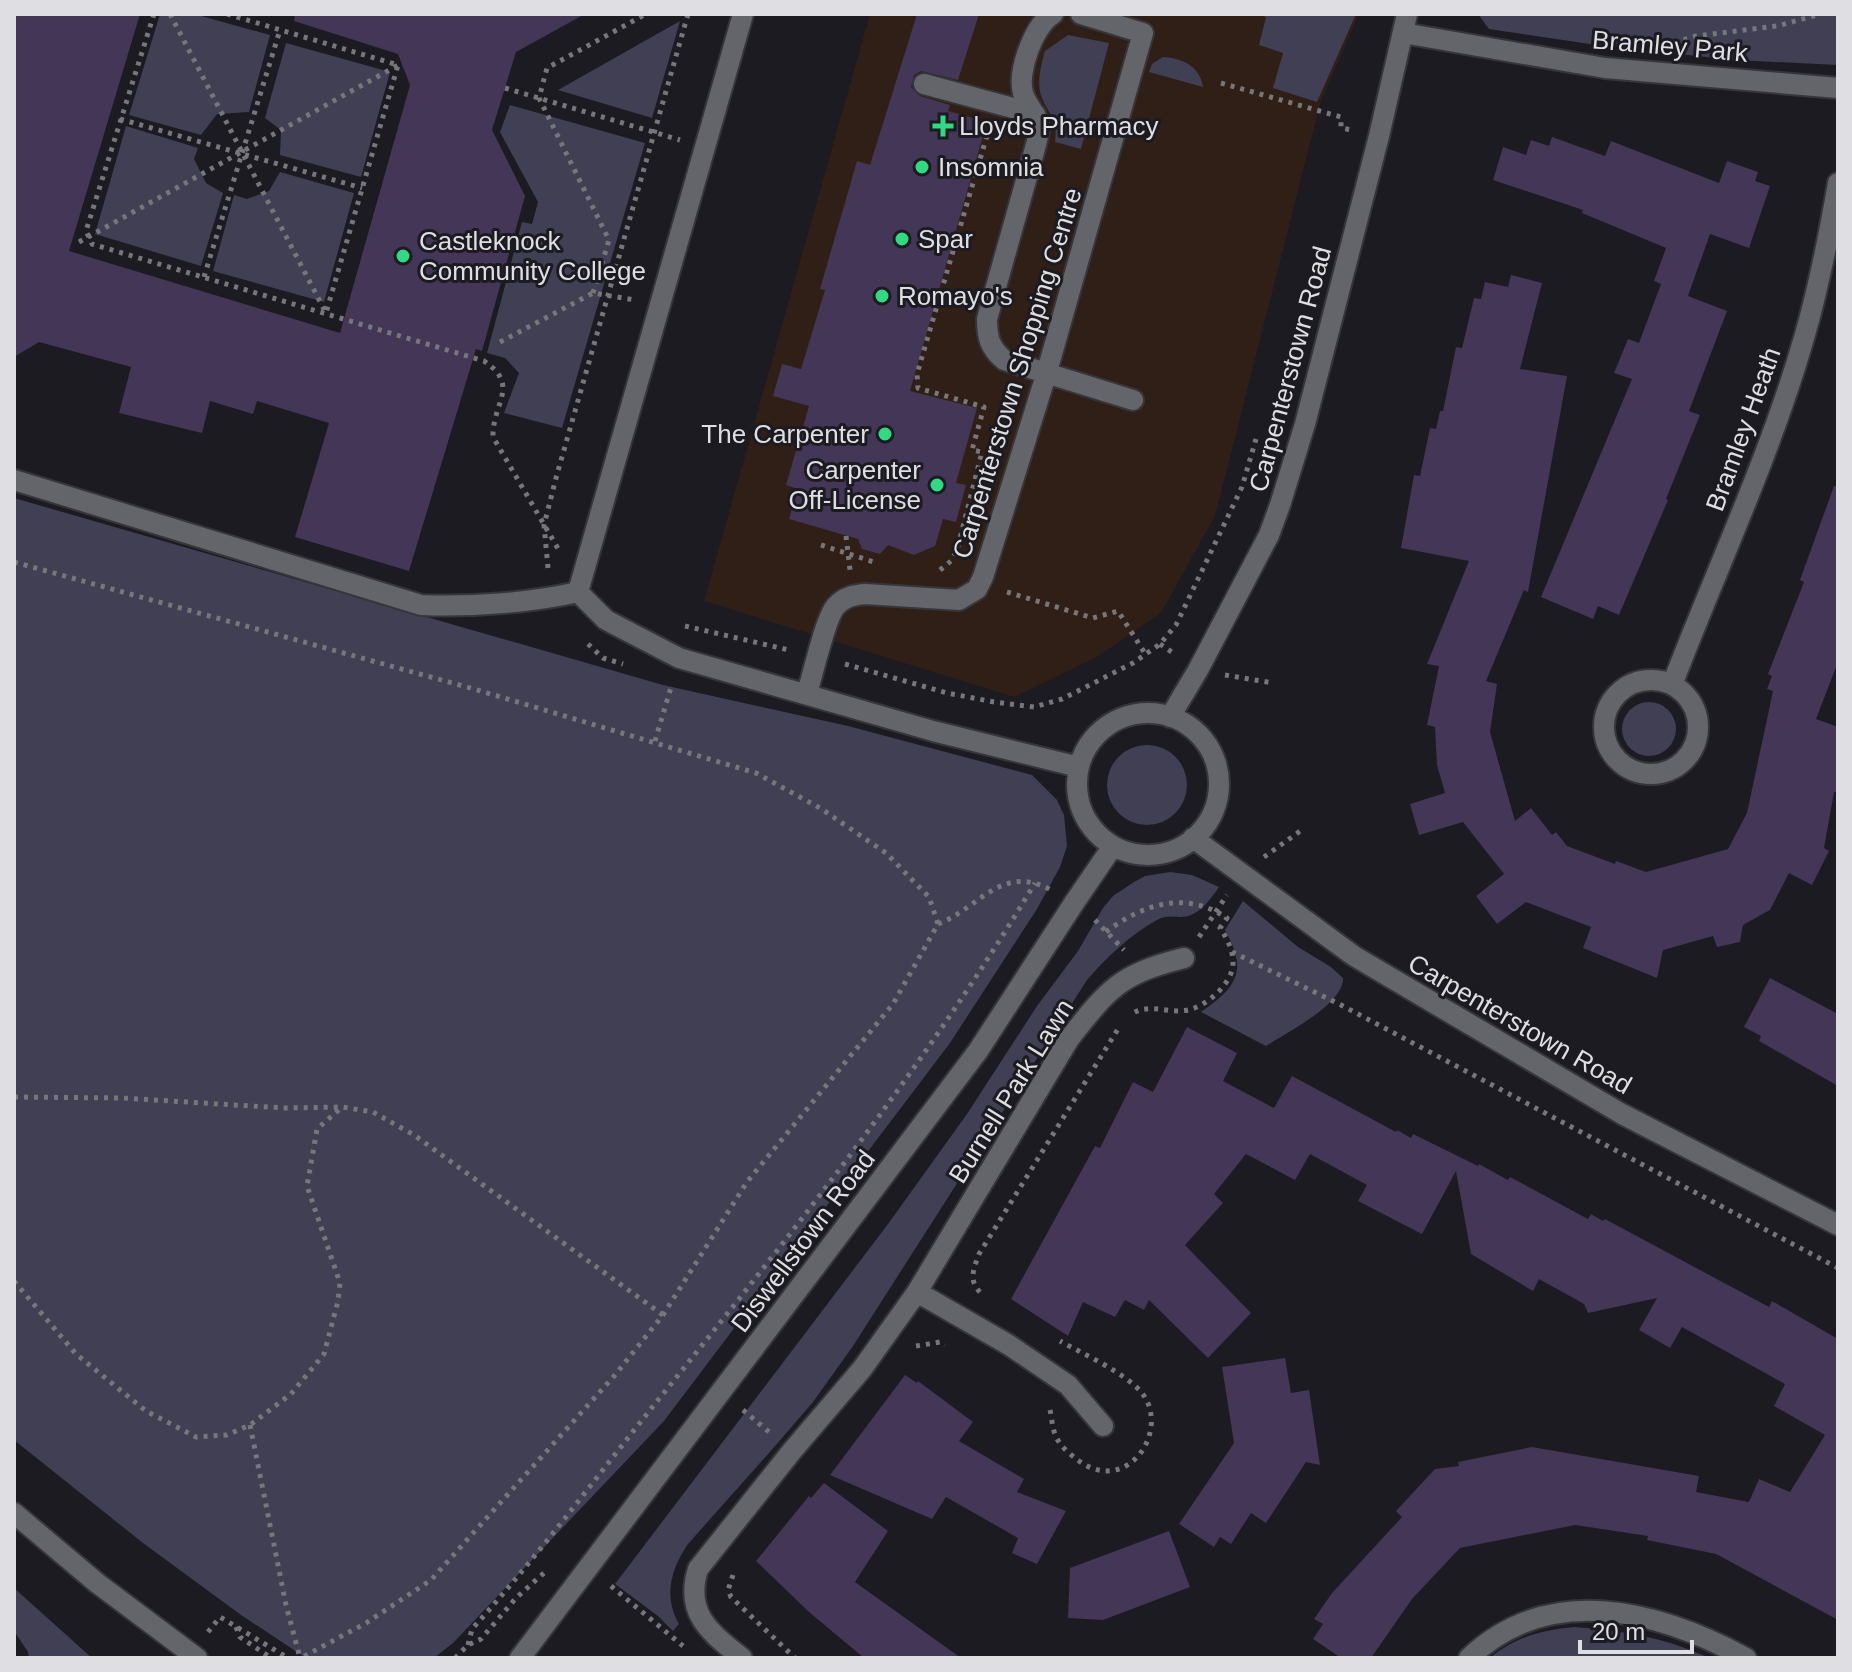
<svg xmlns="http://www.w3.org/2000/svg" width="1852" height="1672" viewBox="0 0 1852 1672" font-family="Helvetica,sans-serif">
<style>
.commercial{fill:#2f1f16}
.green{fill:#403f54}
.building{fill:#433656}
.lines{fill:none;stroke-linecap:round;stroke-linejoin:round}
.minor-casing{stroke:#36363a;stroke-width:24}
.path{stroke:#76767b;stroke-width:5;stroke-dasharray:4 6;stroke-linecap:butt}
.minor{stroke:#64646b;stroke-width:20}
.poi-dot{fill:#32d882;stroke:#1b1b21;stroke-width:3}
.labels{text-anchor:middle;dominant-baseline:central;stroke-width:6;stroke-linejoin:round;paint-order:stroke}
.street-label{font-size:26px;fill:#dfdfe3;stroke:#1b1b21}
.poi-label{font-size:26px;fill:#dfdfe3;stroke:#1b1b21;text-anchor:start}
</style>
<rect width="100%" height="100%" fill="#1b1b21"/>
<!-- commercial -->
<path class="commercial" d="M870,14H1359L1321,101L1215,516L1161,613L1097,657L1014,697L704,601Z"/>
<!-- green -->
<path class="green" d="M160,14H194L270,35L249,112L217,114L201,135L129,115Z
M1258,14H1356L1317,102L1273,88L1283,53L1259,45L1266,17Z
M1478,14H1838V65L1735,60L1603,46L1489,29Z
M680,21L652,118L558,90Z
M1068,35L1109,43L1081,149L1055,142C1058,118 1050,117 1042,98C1036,84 1041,65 1045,51Z
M286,43L390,72L361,177L280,155L281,130L265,118Z
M1163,57C1182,58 1200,66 1203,87L1149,72L1152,64Z
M510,105L645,143L562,428L504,413L519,373L505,358L487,353L522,222L532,224L538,202L500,132Z
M126,126L198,148L194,159L206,183L223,193L201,266L95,234Z
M280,172L354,193L324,302L213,271L234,195L247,199L269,191Z
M14,498L663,685L848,726L1032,775L1057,800L1064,815L1067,846L1060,867L1037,909L950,1043L664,1421L453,1643L434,1658H306L241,1615L143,1543L14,1440Z
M1622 729a27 27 0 1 1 54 0a27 27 0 1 1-54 0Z
M1107 785a40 40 0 1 1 80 0a40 40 0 1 1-80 0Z
M1170,872L1192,875L1219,887C1212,897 1201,913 1188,916C1178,919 1168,914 1157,920C1131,934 1106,958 1087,980L853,1346L813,1402L776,1445L688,1544C671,1569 663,1596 679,1624L673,1631L658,1616L615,1584L888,1224L967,1114L1037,1006L1078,951L1103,908L1113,896L1134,882L1145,876Z
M1243,901L1298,947L1331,967L1343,978C1344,1004 1286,1033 1266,1046L1201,1012C1237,987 1248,971 1225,930Z
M14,1588L92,1658H29L28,1652L14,1631Z
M1574,1627C1624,1631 1664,1637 1709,1658H1490C1514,1637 1543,1630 1574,1627Z"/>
<!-- building -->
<path class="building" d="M14,14H140L69,251L340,333L410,85L398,54L294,21L295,14H585L516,52L492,130L525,196L482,351L476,349L409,571L295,537L329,423L257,401L253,414L210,401L202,433L119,413L131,367L39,342L14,357Z
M917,14H979L958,80L921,71L914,75L911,87L920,96L950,105L948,111L987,122L910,391L977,408L956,483L966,485L956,522L943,519L935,546L914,555L888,545L880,554L862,549L858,539L789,519L798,489L786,485L809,406L773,396L782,364L801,369L825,290L820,289L857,161L870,165Z
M1552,137L1605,156L1611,141L1719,183L1727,161L1758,172L1755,181L1770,186L1749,248L1710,234L1688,296L1727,311L1689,411L1700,415L1666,499L1668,500L1619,615L1598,606L1593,619L1541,597L1632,379L1614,373L1628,339L1639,343L1661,284L1654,281L1666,248L1582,213L1583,210L1493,180L1503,147L1526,155L1531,140L1549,146Z
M1511,275L1542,283L1520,369L1567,376L1528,592L1524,590L1486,681L1497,684L1490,732L1515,821L1531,808L1552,835L1556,832L1567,846L1615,864L1616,861L1646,872L1728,849L1747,813L1773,691L1767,689L1772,676L1768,674L1804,582L1800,580L1834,486H1838V662L1816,719L1838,727V792H1834L1824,848L1829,851L1812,885L1789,873L1770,910L1743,925L1740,942L1717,947L1713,936L1663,950L1657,978L1583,948L1591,927L1526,902L1497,924L1476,896L1504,874L1463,822L1419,835L1410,804L1445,793L1437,765L1435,727L1427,725L1439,666L1427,664L1469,561L1401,548L1414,475L1420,476L1430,428L1436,429L1440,411H1443L1456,347L1462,348L1474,298L1481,299L1485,282L1508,287Z
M1770,978L1838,1014V1086L1759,1041L1761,1036L1744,1027Z
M1187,1027L1237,1053L1223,1081L1274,1108L1292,1076L1396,1132L1397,1130L1411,1138L1413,1134L1478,1166L1479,1164L1508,1180L1510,1177L1588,1219L1591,1214L1603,1221L1605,1219L1769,1307L1772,1301L1838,1339V1620L1716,1554L1647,1540L1648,1536L1575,1525L1460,1548L1412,1599L1371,1658H1341L1313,1639L1323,1624L1314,1619L1332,1593L1402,1517L1396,1511L1435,1469L1459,1466L1458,1462L1532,1447L1699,1476L1696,1492L1749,1502L1759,1479L1790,1492L1825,1435L1774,1406L1785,1384L1682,1327L1670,1348L1639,1330L1657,1298L1588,1313L1584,1304L1539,1279L1533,1291L1471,1254L1456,1171L1422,1234L1358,1201L1367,1185L1310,1154L1295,1180L1246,1154L1214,1194L1223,1203L1185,1245L1251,1313L1208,1358L1149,1300L1144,1310L1125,1300L1115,1317L1083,1302L1068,1336L1011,1299L1095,1146L1100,1148L1133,1082L1153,1092Z
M1285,1358L1291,1393L1309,1390L1320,1465L1306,1462L1266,1523L1251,1513L1231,1544L1220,1537L1214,1547L1179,1524L1234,1443L1222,1367Z
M905,1375L917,1383L918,1381L973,1422L959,1441L1024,1479L1017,1492L1066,1511L1037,1564L1012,1553L1018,1538L946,1497L932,1519L830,1475Z
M824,1483L888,1531L855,1582L961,1658H864L809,1612L756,1561L809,1496L811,1498Z
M1169,1531L1190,1587L1103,1620L1068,1618L1070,1568Z"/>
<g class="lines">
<!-- minor casing -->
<g class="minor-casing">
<path id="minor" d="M743,14L578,592L606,620L679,658L933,731L1079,767
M1053,14C1034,25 1017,71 1023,93C1026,105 1038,114 1039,127C1039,135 1036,145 1034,152L987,319C987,338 990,348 1004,360L1133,400
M1403,33L1605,68L1838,88
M924,84L1035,114
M14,480L421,605C470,607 530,603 578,592
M1604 727a47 47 0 1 1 94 0a47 47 0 1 1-94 0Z
M1672,685C1716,570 1770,456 1804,338C1819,287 1829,235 1838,183
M807,693C813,675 825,618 836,606C844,597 854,595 865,594L959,600L977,589L983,577L1046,375L1143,33L1081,14
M1077 784a71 71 0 1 1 142 0a71 71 0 1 1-142 0Z
M1170,717L1198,670L1269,535L1280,505L1305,424L1379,136L1407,14
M1193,838L1354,956L1622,1114L1838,1225
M917,1292L1009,1345L1068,1385L1103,1426
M14,1513L97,1583L197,1658
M520,1658L978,1051L1074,903L1113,846
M742,1658C711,1633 684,1614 698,1569L792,1451L862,1369L917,1292L1069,1039C1109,988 1120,974 1184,958
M1469,1658C1550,1581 1659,1611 1746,1658"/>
</g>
<!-- path -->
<path class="path" d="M154,14L86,231L92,244L484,361C521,386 492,403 493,437L560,552
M170,14L326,313
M227,14L398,65L326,313
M1674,43L1696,36L1777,26L1821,14
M1221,83L1341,117V128L1352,130
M505,88L680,140
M120,119L362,188
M79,242L402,63
M204,277L280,30
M593,293L609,240L539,98L547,68L646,14
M500,342L593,293L635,300
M846,536L850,570
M821,545L877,563
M14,562L474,689L756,773L820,808L886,853L929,897L938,924L893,1004L747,1182L663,1315L615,1375L431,1580L366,1623L301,1658
M548,568L544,525L556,478L688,14
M940,570L951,561L957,550L982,452L972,450L984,407L918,388L917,374L988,132
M1007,592L1093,618L1118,611L1146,655
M685,626L789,650
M588,644L603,658L623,664
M1160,644L1176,655
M845,664L947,693L994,702L1034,707L1062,699L1133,663L1160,644L1176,625L1242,487L1256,439
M1225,675L1273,683
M655,741L672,684
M1264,857L1303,829
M1095,920L1124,950
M938,924C980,908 1001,863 1051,890
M1106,932C1143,904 1185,890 1227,918L1220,928C1227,938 1233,950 1233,963C1233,983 1207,1006 1188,1010C1169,1014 1151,1003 1133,1013
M1199,937L1227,895
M1232,952L1341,1005L1838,1268
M14,1097L122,1098L284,1108L341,1107
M14,1281L76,1354L146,1411L196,1437L227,1435L250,1425L291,1394L324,1354L338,1301L340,1283L307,1186L317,1129L342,1107L373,1112L414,1135L663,1315
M980,1292C968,1280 974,1268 979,1254L1118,1029
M916,1346L940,1342L945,1345
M743,1410L769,1432
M1050,1410C1052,1418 1052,1427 1055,1434C1059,1446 1070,1454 1079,1461C1128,1496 1171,1430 1142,1393C1124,1372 1085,1355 1060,1341
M250,1425L286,1605L300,1658
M733,1575L728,1590L731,1597L795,1658
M611,1586L683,1646
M236,1627L240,1637L271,1658
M208,1632L220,1617L288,1658
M468,1645L472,1629C541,1553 602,1469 667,1389C798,1226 927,1063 1035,883
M455,1658L468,1645L481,1639L516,1598L545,1572"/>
<!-- minor -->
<use href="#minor" class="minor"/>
</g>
<!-- markers -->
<g class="poi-dot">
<path d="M939 114h8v8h8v8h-8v8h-8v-8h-8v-8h8z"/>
<circle cx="922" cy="167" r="8"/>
<circle cx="902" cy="239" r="8"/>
<circle cx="403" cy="256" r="8"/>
<circle cx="882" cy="296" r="8"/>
<circle cx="885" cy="434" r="8"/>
<circle cx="937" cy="485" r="8"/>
</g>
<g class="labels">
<!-- street labels -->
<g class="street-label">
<text transform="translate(1670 46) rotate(5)">Bramley Park</text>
<text transform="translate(1290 369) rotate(-75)">Carpenterstown Road</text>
<text transform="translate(1017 373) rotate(-73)">Carpenterstown Shopping Centre</text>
<text transform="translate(1743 429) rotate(-70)">Bramley Heath</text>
<text transform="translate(1520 1024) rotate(30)">Carpenterstown Road</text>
<text transform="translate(1011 1091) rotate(-58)">Burnell Park Lawn</text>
<text transform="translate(803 1241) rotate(-53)">Diswellstown Road</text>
</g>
<!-- poi labels -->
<g class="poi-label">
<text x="959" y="126">Lloyds Pharmacy</text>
<text x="938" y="167">Insomnia</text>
<text x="918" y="239">Spar</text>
<text x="419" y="241">Castleknock<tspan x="419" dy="30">Community College</tspan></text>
<text x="898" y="296">Romayo's</text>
<text x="869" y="434" text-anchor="end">The Carpenter</text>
<text x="921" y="470" text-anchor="end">Carpenter<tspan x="921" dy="30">Off-License</tspan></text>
</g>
</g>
<!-- border -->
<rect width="1852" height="1672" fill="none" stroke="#dfdfe3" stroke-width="32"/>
<!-- scale -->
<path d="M1580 1640v12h112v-12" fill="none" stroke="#dfdfe3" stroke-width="4"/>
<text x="1592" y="1640" font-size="24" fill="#dfdfe3" stroke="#1b1b21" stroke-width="6" paint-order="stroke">20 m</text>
</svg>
